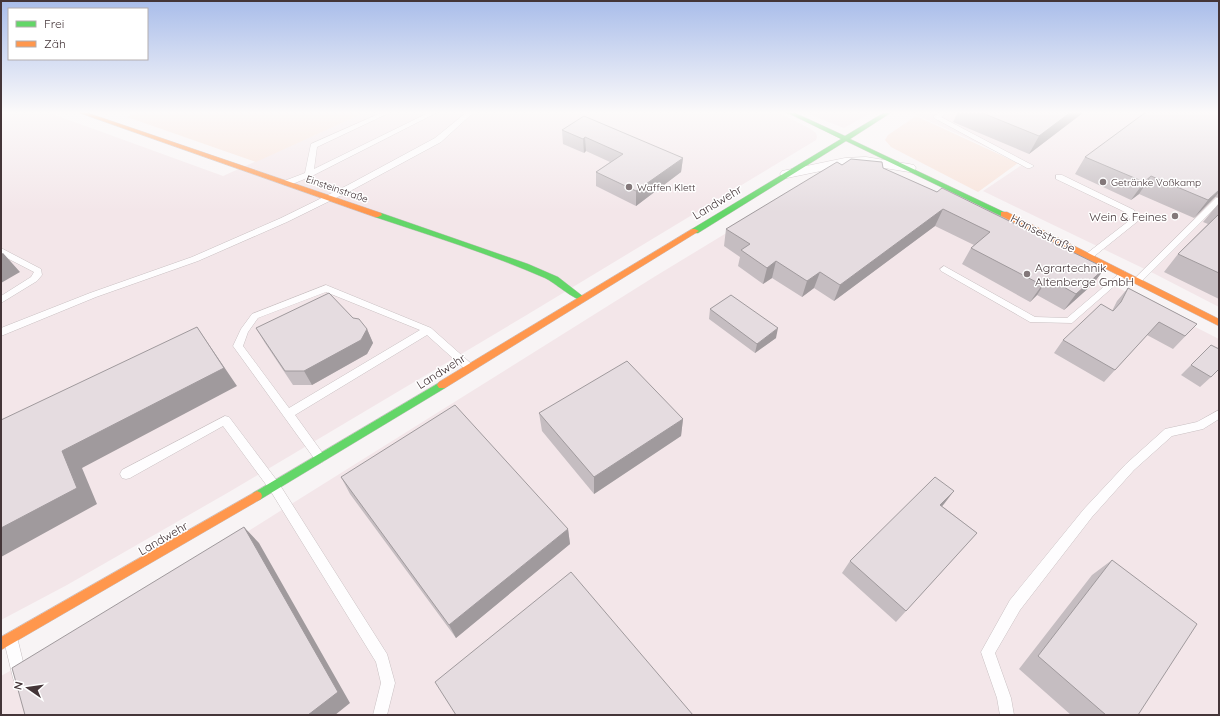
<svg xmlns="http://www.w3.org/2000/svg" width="1220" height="716" viewBox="0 0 1220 716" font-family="Quicksand,sans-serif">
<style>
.built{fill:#f3e6e9}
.green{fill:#f8e3da}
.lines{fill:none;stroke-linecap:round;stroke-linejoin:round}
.lane-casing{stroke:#c9c0c2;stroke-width:1}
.street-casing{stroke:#c9c0c2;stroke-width:1}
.fast-casing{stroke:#c9c0c2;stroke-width:1}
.slow-casing{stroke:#c9c0c2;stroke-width:1}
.lane{fill:#fefdfe;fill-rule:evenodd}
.street{fill:#fefdfe;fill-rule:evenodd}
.fast{fill:#63d668;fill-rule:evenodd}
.slow{fill:#ff974d;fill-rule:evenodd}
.wall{fill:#c5bdc1}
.shaded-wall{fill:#a09a9d}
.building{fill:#e5dce0;stroke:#a09a9d}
.poi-dot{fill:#83787a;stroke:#fff;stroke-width:1.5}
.labels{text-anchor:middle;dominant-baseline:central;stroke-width:3;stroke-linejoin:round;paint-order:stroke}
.far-poi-label{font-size:10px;fill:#443538;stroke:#fff;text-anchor:start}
.far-street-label{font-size:10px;fill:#443538;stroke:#fff}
.street-label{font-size:12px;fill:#443538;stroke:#fff}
.poi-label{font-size:12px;fill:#443538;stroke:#fff;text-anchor:end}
</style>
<rect width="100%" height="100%" fill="#f8f4f5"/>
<!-- built -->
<path class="built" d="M1,112H47L223,176L366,112H777L809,128L816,133L817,137L816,140L525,316L229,492L67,585L1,620Z
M803,112H872L844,128Z
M910,112H1219V307L1155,274L983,191L1023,164Z
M812,181L943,199L1219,339V715H1V676L146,595L654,277Z"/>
<!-- green -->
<path class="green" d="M137,112H366L256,162L127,117Z
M916,116L1018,163L978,192L891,147L885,140L888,135Z"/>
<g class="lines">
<!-- lane casing -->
<g class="lane-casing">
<path id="lane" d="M383,112H391L317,147L314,169L430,112H438L312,176L290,185H284V181L305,173L311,144Z
M467,112H474L441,142L354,189L287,222L198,261L96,297L1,336V328L90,293L192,257L281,218L348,185L435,138Z
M940,112H947L941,117L1034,166L1030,168H1027L934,118V116Z
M1056,175H1062L1134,210L1138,221L1092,258H1086L1085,256L1086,254L1130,220L1127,213L1056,179Z
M1216,198H1219V204L1140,283H1134L1133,281L1134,279Z
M1,248L41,269L42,275L37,281L1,303V296L31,277L34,272L1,255Z
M944,266L1035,317L1067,318L1121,272L1124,271L1128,274L1072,323L1030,322L941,271L940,269Z
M326,285L431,328L475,367L474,370H466L427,335L295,415L324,455L326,458L324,461L320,463L316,461L233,346L241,329L252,314ZM326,292L420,330L289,408L243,346L248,332L258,318Z
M1219,410V419L1203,429L1172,436L1134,470L1092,517L1020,610L995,653L1011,698L1014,715H1000L997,698L981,652L1010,600L1084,509L1126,464L1165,429L1197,422Z
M225,416L229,417L278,482L387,654L395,683L387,715H373L381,683L376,662L270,490L223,426L130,478L126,479L122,478L120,474L122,470Z
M11,634L16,636L18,641L27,678L25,683L20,685L15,683L13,678L4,641L6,636Z"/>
</g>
<!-- street casing -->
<g class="street-casing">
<path id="street" d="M866,157L909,164L914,165L916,168L914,171L909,172L866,165L845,166L787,178L782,177L780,174L782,171L845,158Z"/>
</g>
<!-- fast casing -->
<g class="fast-casing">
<path id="fast" d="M786,112H793L845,136L885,112H892L850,139L1008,214L1007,216H1001L846,141L698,233H692V229L841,139Z
M375,213H381L528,264L558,277L585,298L584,300C576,302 554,282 545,278C490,254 432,236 375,217Z
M442,381L445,382L447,385L445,388L261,499L257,501L253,499L252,496L253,493Z"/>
</g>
<!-- slow casing -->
<g class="slow-casing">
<path id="slow" d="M77,112H85L381,213L382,215L378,217H375Z
M1001,212H1007L1219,319V326L1001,216Z
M692,229H695L699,231L445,388H439L437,385L439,382Z
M257,491L261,493L262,496L261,499L1,650V637Z"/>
</g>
<!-- lane -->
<use href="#lane" class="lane"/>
<!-- street -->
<use href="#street" class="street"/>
<!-- fast -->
<use href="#fast" class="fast"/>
<!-- slow -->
<use href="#slow" class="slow"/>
</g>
<!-- wall -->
<path class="wall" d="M958,112H1084L1029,154L953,122Z
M1219,112V197H1215L1194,218L1139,194L1131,200L1075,174L1085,157Z
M562,130L683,158L681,172L636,206L596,186V172L610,162L586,151L584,153L563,144Z
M842,165L883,168L1105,268L1093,284L1064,310L1037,295L1030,302L962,264L971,248L974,245L935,226L834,301L814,288L802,297L772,278L763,284L738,266L740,257L724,246L726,229Z
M1219,203V299L1164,272L1178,254L1208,224L1203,222Z
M1128,288L1197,324L1173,349L1147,335L1104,382L1054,353L1063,340L1112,311L1117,301Z
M710,309L776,338L755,353L709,319Z
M353,318L367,329L373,343L367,354L312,385H293L265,343L256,328Z
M1211,345V377L1200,387L1181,375Z
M539,413L683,419L681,436L594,494L542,431Z
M341,477L568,529L570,544L456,638L350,494Z
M944,504L942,506L977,533L896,622L842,573L850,561Z
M1112,560L1138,715H1071L1019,669L1092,575Z"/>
<!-- shaded-wall -->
<path class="shaded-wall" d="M1071,112H1084L1029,154L1039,136Z
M585,137L586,151L584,153L583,139Z
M683,158L681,172L636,206V191Z
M1151,176L1139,194L1131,200L1144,182Z
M1219,190V192L1215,197L1194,218L1208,200Z
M943,209L935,226L834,301L840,285Z
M3,253L20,272L1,283V254Z
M776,261L772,278L763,284L767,268Z
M1105,268L1093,284L1064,310L1076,294Z
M820,272L814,288L802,297L807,281Z
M1048,278L1037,295L1030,302L1042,285Z
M197,327L237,386L82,468L97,504L1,557V528L62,451Z
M778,328L776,338L755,353L757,344Z
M367,329L373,343L367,354L312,385L304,371Z
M683,419L681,436L594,494V477Z
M954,491L944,504L931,518L940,505Z
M244,527L259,543L350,703L335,715H308Z
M568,529L570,544L456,638L449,625Z"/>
<!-- building -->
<path class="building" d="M980,112H1071L1039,136Z
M1146,112H1219V190L1208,200L1151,176L1144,182L1085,157Z
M584,116L683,158L636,191L596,172L623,154L585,137L583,139L562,130Z
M851,159L882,162L883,168L937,192L942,188L1105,268L1076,294L1048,278L1042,285L971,248L990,232L943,209L840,285L820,272L807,281L776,261L767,268L741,250L750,244L726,229L837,162L842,165Z
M1219,214V273L1178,254Z
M1128,288L1197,324L1185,336L1159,322L1115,370L1063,340L1101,304L1113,311L1121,302Z
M329,293L353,318L359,319L367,329L361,340L304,371H285L256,328Z
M731,295L778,328L757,344L710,309Z
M197,327L224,368L62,451L77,488L1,528V420Z
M1211,345L1219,349V369L1211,377L1191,365Z
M627,361L683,419L594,477L539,413Z
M455,405L568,529L449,625L341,477Z
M935,477L954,491L940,505L977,533L906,611L850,561Z
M244,527L338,692L308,715H25L12,668Z
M1112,560L1197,624L1138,715H1106L1038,656Z
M571,572L693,715H456L435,682Z"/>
<!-- sky -->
<linearGradient id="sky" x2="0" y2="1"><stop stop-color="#a9bdea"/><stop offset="0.53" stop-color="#fcfafa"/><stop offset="1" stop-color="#fcfafa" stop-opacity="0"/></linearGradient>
<rect width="1220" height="212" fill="url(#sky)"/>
<!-- markers -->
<g class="poi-dot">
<circle cx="1103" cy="182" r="4"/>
<circle cx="629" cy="187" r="4"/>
<circle cx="1175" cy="216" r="4"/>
<circle cx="1027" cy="274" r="4"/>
</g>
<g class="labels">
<!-- far-poi labels -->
<g class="far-poi-label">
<text x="1111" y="182">Getränke Voßkamp</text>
<text x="637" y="187">Waffen Klett</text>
</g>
<!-- far-street labels -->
<g class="far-street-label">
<text transform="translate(337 189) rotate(19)">Einsteinstraße</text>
</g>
<!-- street labels -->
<g class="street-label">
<text transform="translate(717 202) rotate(-31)">Landwehr</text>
<text transform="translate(1043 233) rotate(27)">Hansestraße</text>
<text transform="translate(441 371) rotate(-32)">Landwehr</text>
<text transform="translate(163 538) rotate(-30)">Landwehr</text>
</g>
<!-- poi labels -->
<g class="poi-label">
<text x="1167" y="216">Wein &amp; Feines</text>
<text x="1035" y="267" text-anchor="start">Agrartechnik<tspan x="1035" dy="14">Altenberge GmbH</tspan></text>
</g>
</g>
<!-- border -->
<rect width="1220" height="716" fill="none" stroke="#443538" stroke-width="4"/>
<!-- legend -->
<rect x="8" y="8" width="140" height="52" fill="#ffffff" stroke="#b4aeaf"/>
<rect x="16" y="21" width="20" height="6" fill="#63d668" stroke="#b4aeaf"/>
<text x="44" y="28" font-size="12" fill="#443538">Frei</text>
<rect x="16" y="41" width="20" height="6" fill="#ff974d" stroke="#b4aeaf"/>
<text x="44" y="48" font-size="12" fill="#443538">Zäh</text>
<!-- north arrow -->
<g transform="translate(28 688) rotate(283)" stroke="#ffffff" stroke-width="3" paint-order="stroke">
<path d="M0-3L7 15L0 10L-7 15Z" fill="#443538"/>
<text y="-6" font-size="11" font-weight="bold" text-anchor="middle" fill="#443538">N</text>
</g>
</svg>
